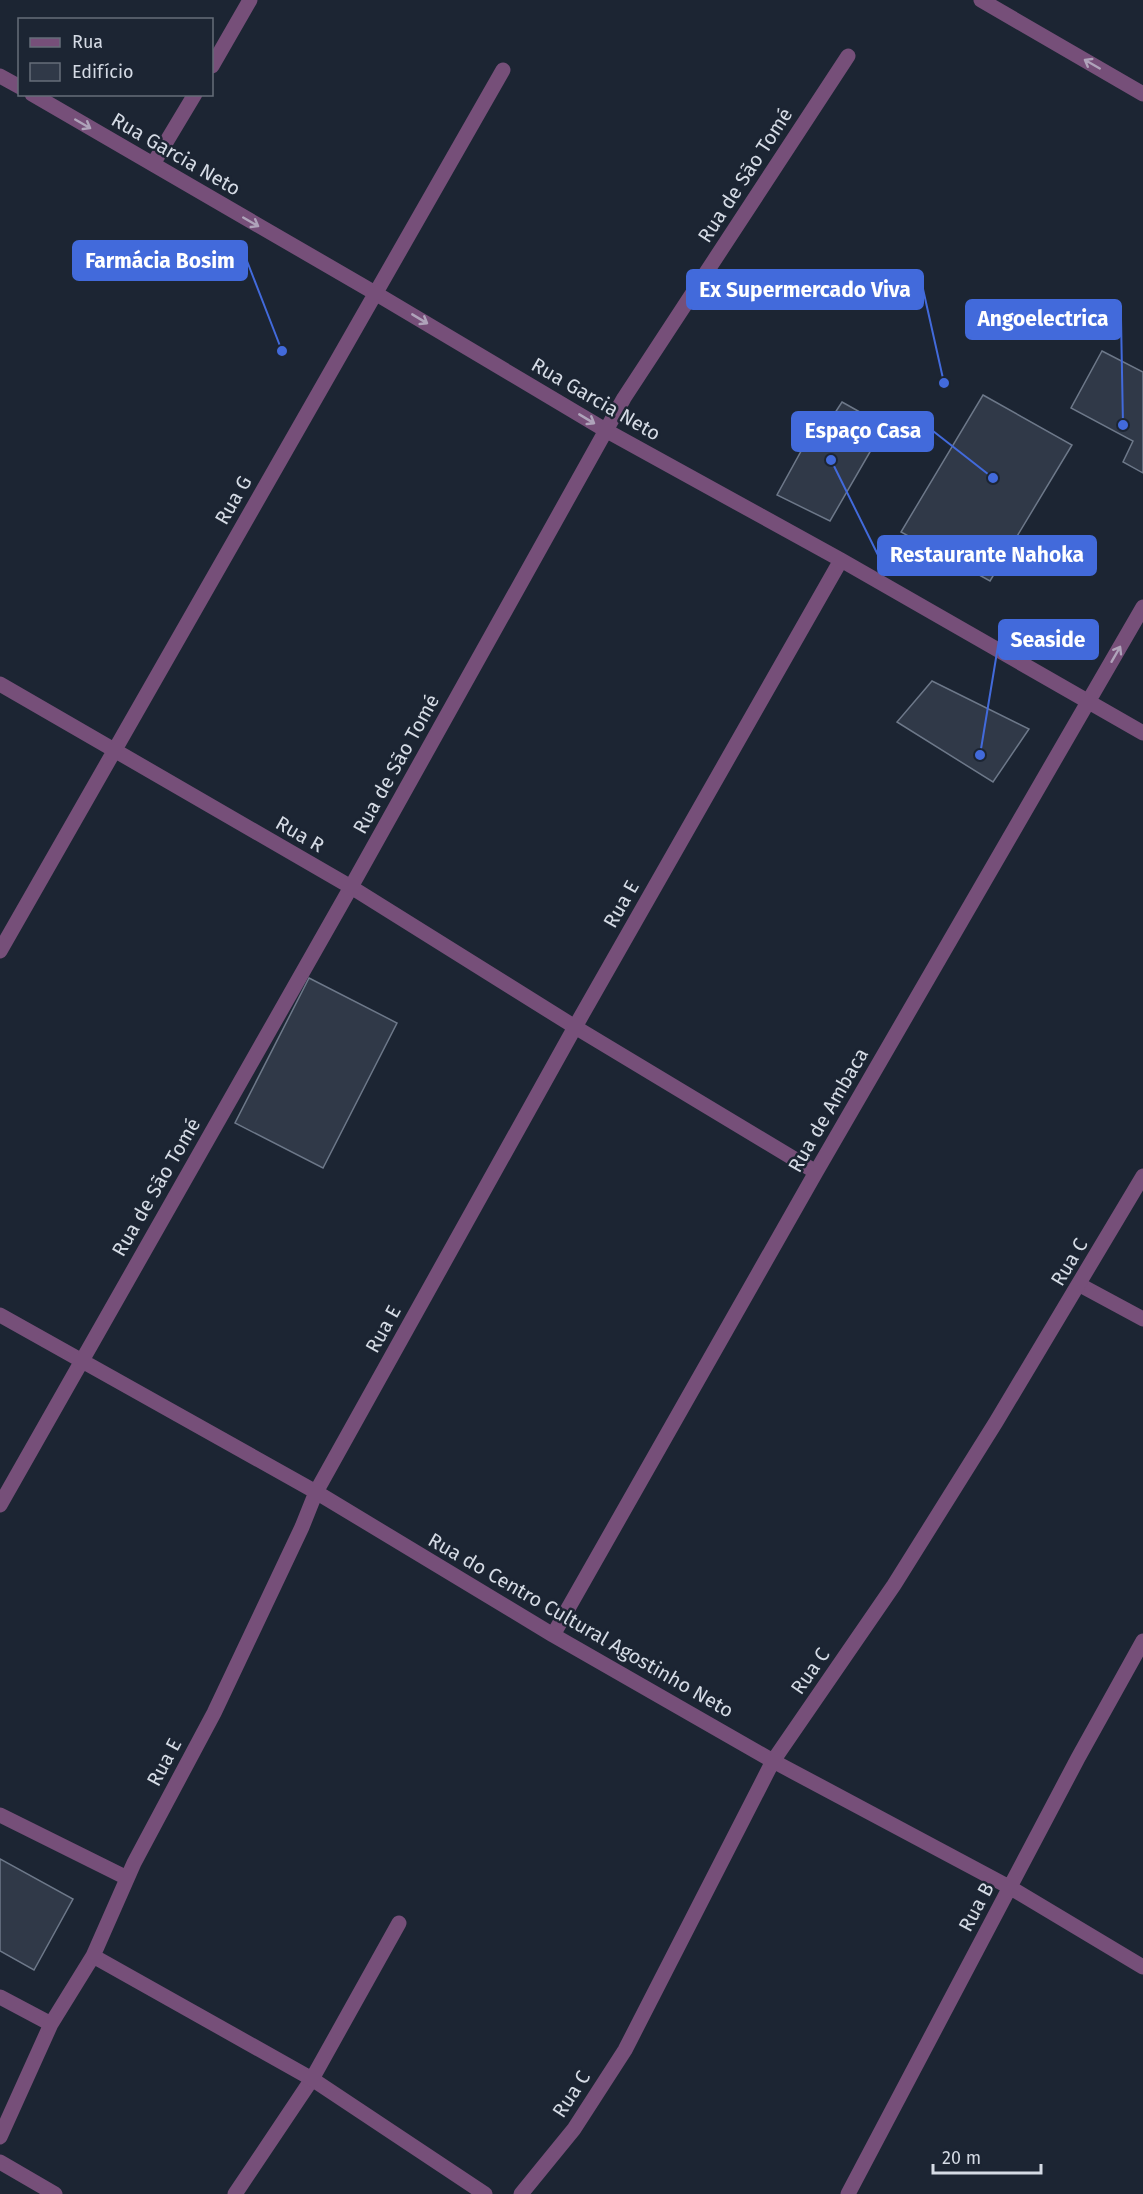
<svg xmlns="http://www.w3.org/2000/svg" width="1143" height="2194" viewBox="0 0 1143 2194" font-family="'Fira Sans',sans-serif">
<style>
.building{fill:#303948;stroke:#6d7889;stroke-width:1.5}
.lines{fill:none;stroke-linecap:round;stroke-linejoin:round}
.service{stroke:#764f79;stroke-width:15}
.minor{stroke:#764f79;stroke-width:15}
.oneway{stroke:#afa3ba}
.labels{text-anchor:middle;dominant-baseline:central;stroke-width:5;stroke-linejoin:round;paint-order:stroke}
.street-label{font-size:20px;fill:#d5dbe5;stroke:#1c2533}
.leader{fill:none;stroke:#426adb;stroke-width:2}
.callout-dot{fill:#426adb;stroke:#1c2533;stroke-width:2}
.callout{fill:#426adb;stroke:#426adb;stroke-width:2}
.callout-label{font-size:21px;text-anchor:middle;font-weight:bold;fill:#fff}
</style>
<rect width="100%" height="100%" fill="#1c2533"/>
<!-- building -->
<path class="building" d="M1102,351L1143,372V473L1123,462L1133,441L1071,408Z
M983,395L1072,445L990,581L901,532Z
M842,402L885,426L830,521L777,495L821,415L831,419Z
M932,681L1029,729L993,782L897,722Z
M309,978L397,1023L323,1168L235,1123Z
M0,1859L73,1899L34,1970L0,1951Z"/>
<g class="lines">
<!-- service -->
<path class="service" d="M1080,1285L1143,1319
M235,2194L312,2079"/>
<!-- minor -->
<path class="minor" d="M981,0L1143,94
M212,66L250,0
M0,76L20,87
M32,94L375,293L607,431L841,560L1143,733
M153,164L195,94
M0,684L351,887L575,1027L816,1172
M0,951L503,70
M0,1315L316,1492L553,1635L773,1761L1011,1888L1143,1967
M0,1505L351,887L624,398L848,56
M553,1635L816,1172L1143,607
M0,1815L127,1878
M93,1956L312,2079L485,2194
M0,1997L51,2024
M312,2079L399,1923
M0,2137L51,2024L93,1956L134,1863L214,1713L302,1527L316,1492L575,1027L841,560
M0,2162L55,2194
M521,2194L574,2129L625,2050L773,1761L894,1585L996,1422L1143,1176
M848,2194L1078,1758L1143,1641"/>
</g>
<!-- one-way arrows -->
<defs><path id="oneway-shaft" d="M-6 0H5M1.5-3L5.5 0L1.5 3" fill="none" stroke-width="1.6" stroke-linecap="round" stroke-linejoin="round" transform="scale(1.5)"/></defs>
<g class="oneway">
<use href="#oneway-shaft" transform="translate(1092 64) rotate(-150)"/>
<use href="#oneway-shaft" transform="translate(83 124) rotate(30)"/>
<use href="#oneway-shaft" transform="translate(251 222) rotate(30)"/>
<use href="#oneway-shaft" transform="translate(420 319) rotate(31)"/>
<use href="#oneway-shaft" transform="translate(587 419) rotate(31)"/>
<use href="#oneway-shaft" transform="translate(1116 654) rotate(-60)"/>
</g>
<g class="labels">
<!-- street labels -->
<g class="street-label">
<text transform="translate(176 154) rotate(30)">Rua Garcia Neto</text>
<text transform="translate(745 175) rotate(-57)">Rua de São Tomé</text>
<text transform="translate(596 399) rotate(30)">Rua Garcia Neto</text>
<text transform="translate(233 500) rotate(-60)">Rua G</text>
<text transform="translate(396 764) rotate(-61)">Rua de São Tomé</text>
<text transform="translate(300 834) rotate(30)">Rua R</text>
<text transform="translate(621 904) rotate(-60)">Rua E</text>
<text transform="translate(828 1110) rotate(-60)">Rua de Ambaca</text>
<text transform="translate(156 1187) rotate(-60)">Rua de São Tomé</text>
<text transform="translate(1069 1262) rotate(-59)">Rua C</text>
<text transform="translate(383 1329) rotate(-61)">Rua E</text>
<text transform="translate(581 1625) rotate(30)">Rua do Centro Cultural Agostinho Neto</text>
<text transform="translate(810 1671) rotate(-55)">Rua C</text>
<text transform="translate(164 1762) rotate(-62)">Rua E</text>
<text transform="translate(976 1907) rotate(-62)">Rua B</text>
<text transform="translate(571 2094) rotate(-57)">Rua C</text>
</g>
</g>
<!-- callouts -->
<path class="leader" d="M282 351L247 261M944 383L923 289M1123 425L1121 319M993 478L933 431M831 460L878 555M980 755L999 640"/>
<g class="callout-dot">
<circle cx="282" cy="351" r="6"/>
<circle cx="944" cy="383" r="6"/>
<circle cx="1123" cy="425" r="6"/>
<circle cx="993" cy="478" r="6"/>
<circle cx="831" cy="460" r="6"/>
<circle cx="980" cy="755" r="6"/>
</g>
<g class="callout">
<rect x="73" y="241" width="174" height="39" rx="6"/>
<rect x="687" y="270" width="236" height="39" rx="6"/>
<rect x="966" y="300" width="155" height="39" rx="6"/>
<rect x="792" y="412" width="141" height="39" rx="6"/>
<rect x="878" y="536" width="218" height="39" rx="6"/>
<rect x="999" y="620" width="99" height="39" rx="6"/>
</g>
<g class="callout-label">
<text x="160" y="268">Farmácia Bosim</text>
<text x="805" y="297">Ex Supermercado Viva</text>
<text x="1043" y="326">Angoelectrica</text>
<text x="863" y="438">Espaço Casa</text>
<text x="987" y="562">Restaurante Nahoka</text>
<text x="1048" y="647">Seaside</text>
</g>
<!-- legend -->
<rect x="18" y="18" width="195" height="78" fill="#1c2533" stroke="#666e7a" stroke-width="1.5"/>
<rect x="30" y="38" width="30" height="9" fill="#764f79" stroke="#666e7a" stroke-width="1.5"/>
<text x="72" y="48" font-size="18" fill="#d5dbe5">Rua</text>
<rect x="30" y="63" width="30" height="18" fill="#303948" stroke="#666e7a" stroke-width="1.5"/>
<text x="72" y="78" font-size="18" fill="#d5dbe5">Edifício</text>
<!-- scale -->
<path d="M933 2164v9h108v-9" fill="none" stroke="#d5dbe5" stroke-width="3"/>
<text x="942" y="2164" font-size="18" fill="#d5dbe5" stroke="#1c2533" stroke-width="4.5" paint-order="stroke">20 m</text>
</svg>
